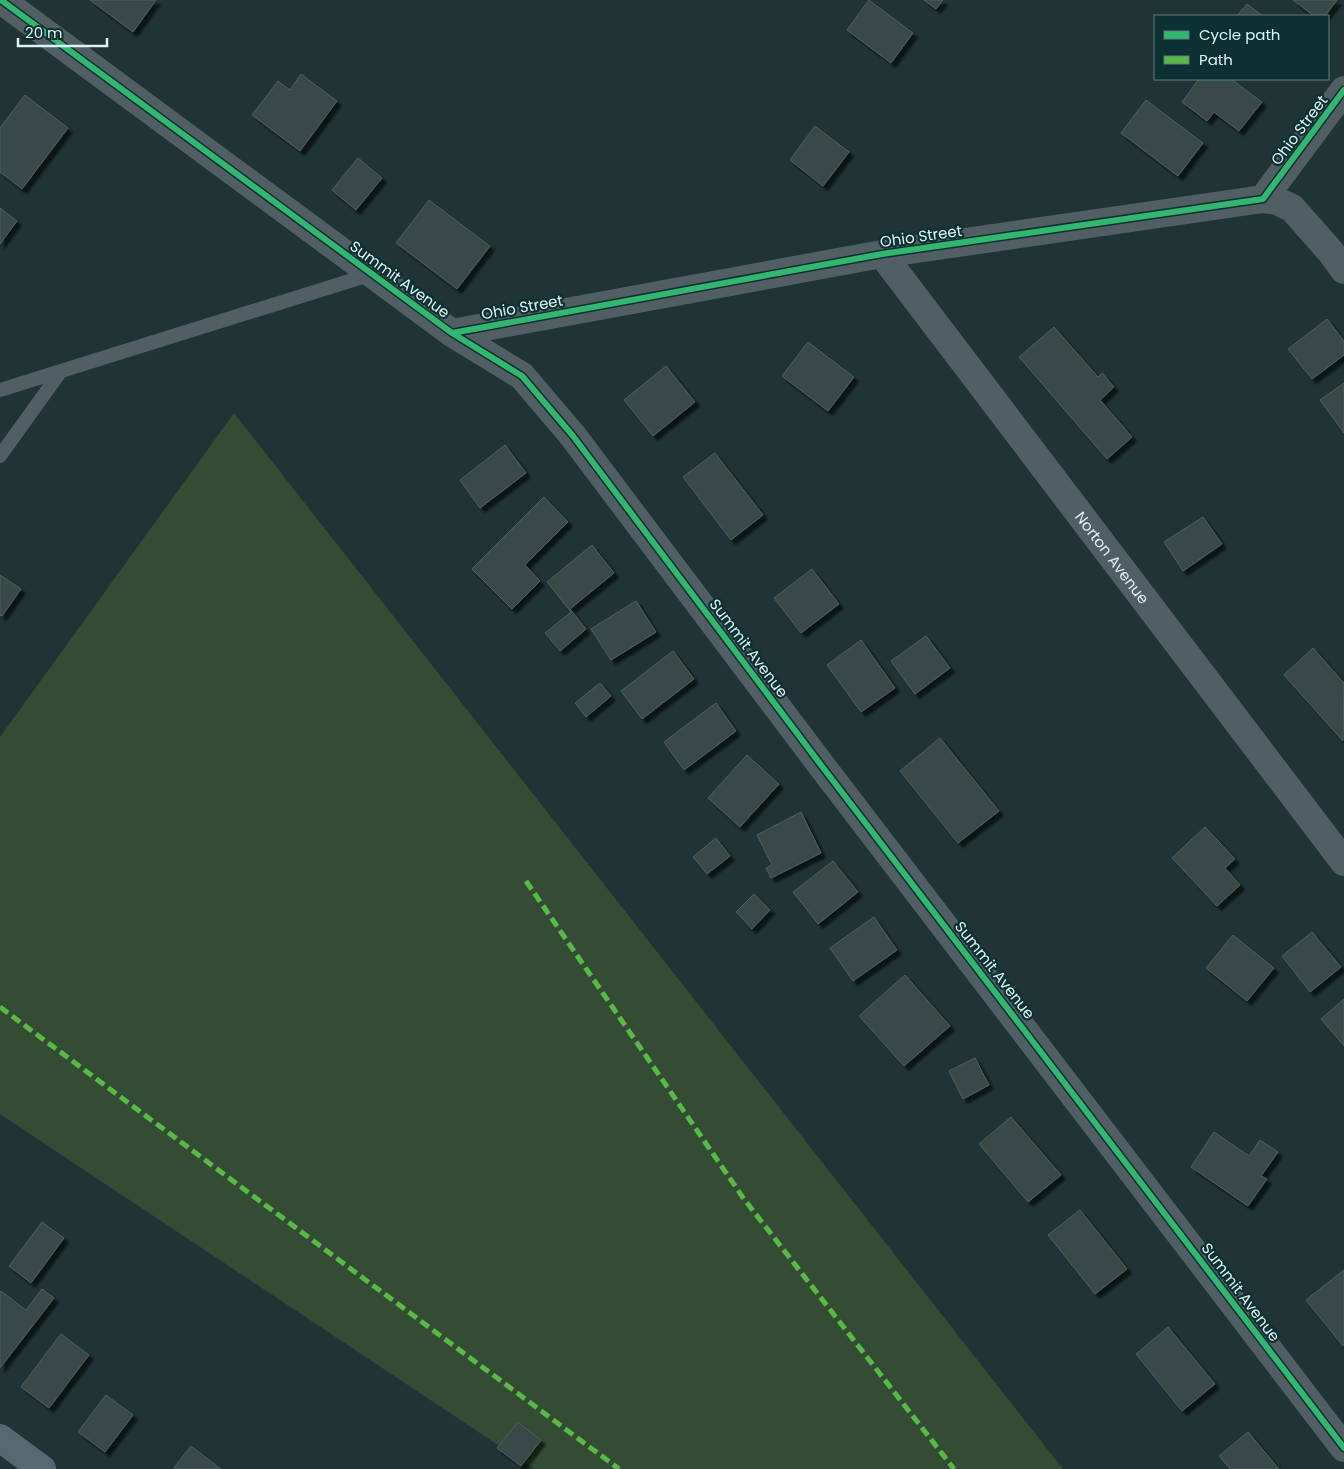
<svg xmlns="http://www.w3.org/2000/svg" width="1344" height="1469" viewBox="0 0 1344 1469" font-family="Poppins,sans-serif">
<style>
.green{fill:#344c34}
.building{fill:#374947;stroke:#51605f;filter:url(#shadow)}
.lines{fill:none;stroke-linecap:round;stroke-linejoin:round}
.lane{stroke:#515f65;stroke-width:14}
.street{stroke:#515f65;stroke-width:28}
.secondary{stroke:#576970;stroke-width:28}
.quiet{stroke:#58b947;stroke-width:5;stroke-dasharray:10 5;stroke-linecap:butt}
.cycleway-casing{stroke:#0d3133;stroke-width:9}
.cycleway{stroke:#33b770;stroke-width:6}
.labels{text-anchor:middle;dominant-baseline:central;stroke-width:4.5;stroke-linejoin:round;paint-order:stroke}
.street-label{font-size:15px;fill:#dff3f4;stroke:#0d3133}
</style>
<defs>
<filter id="shadow"><feDropShadow dx="4.5" dy="4.5" stdDeviation="1" flood-color="#0009"/></filter>
</defs>
<rect width="100%" height="100%" fill="#203335"/>
<!-- green -->
<path class="green" d="M234,413L1063,1469H534L0,1114V737Z"/>
<!-- building -->
<path class="building" d="M90,0H156L133,32Z
M869,0L913,33L891,63L847,30Z
M924,0H943L936,9Z
M1293,0H1337L1325,16H1314Z
M1247,4L1263,16H1237Z
M301,74L337,101L300,151L252,115L278,81L290,90Z
M1199,79H1231L1262,102L1239,131L1214,112L1207,121L1182,102Z
M25,95L68,128L22,189L0,172V128Z
M1146,100L1203,143L1178,176L1121,133Z
M815,126L849,152L823,186L790,160Z
M358,158L382,178L356,210L332,190Z
M429,200L490,246L457,289L396,243Z
M0,208L17,221L0,244Z
M1327,319L1344,341V355L1312,379L1288,349Z
M1054,327L1098,377L1102,373L1114,387L1100,400L1132,437L1107,459L1019,357Z
M808,342L854,377L828,411L782,376Z
M666,366L695,402L653,436L624,400Z
M1344,383V433L1320,400Z
M505,445L526,473L480,508L460,480Z
M715,453L763,515L731,540L683,477Z
M544,497L568,522L525,565L540,581L512,609L472,569Z
M1203,517L1222,544L1183,571L1164,542Z
M592,545L614,573L570,609L586,629L560,651L545,633L571,612L547,582Z
M812,569L839,604L801,633L774,598Z
M0,575L21,589L2,616L0,615Z
M636,601L656,632L611,660L591,629Z
M926,636L950,668L915,694L891,661Z
M861,640L895,688L861,712L827,665Z
M1313,648L1344,683L1343,741L1284,675Z
M673,651L694,679L642,719L621,691Z
M600,683L611,696L586,717L575,703Z
M716,703L736,731L684,770L664,742Z
M940,738L999,811L958,843L900,771Z
M747,755L779,784L740,827L708,798Z
M801,812L821,853L771,878L766,868L772,865L757,835Z
M1205,827L1235,859L1225,868L1240,885L1217,906L1172,858Z
M716,838L730,856L707,874L693,857Z
M833,861L858,892L818,924L793,892Z
M754,894L770,910L752,929L736,912Z
M874,917L897,950L853,981L830,948Z
M1312,932L1341,967L1310,992L1282,956Z
M1233,935L1274,968L1247,1001L1206,968Z
M905,975L950,1026L904,1066L859,1016Z
M1344,999V1046L1321,1019Z
M975,1058L989,1085L963,1099L949,1071Z
M1011,1117L1061,1175L1028,1202L979,1144Z
M1214,1132L1249,1156L1260,1140L1278,1152L1261,1176L1267,1179L1248,1206L1191,1167Z
M1080,1210L1127,1269L1095,1294L1048,1235Z
M42,1222L64,1238L31,1283L9,1266Z
M1344,1270V1344L1343,1346L1306,1300Z
M42,1289L54,1298L0,1368V1292L1,1291L26,1310Z
M1168,1327L1215,1384L1182,1411L1136,1354Z
M61,1334L89,1355L49,1408L21,1387Z
M106,1395L133,1415L105,1452L78,1432Z
M518,1422L541,1440L521,1466L497,1448Z
M1248,1432L1279,1469H1230L1219,1456Z
M191,1446L221,1469H173Z"/>
<g class="lines">
<!-- lane -->
<path class="lane" d="M0,390L61,371
M0,456L61,371L372,274"/>
<!-- street -->
<g class="street">
<path d="M1,0L452,333L522,376L573,436L821,765L1344,1448"/>
<path d="M1263,199L1277,201L1292,208L1330,251L1344,270"/>
<path id="s1" d="M882,254L1344,862"/>
<path d="M452,333L882,254L1263,199L1344,90"/>
</g>
<!-- secondary -->
<path class="secondary" d="M0,1438L42,1469"/>
<!-- quiet -->
<path class="quiet" d="M526,881L744,1199L954,1469
M0,1007L619,1469"/>
<!-- cycleway casing -->
<g class="cycleway-casing">
<path id="cycleway" d="M1,0L452,333L522,376L573,436L821,765L1344,1448
M452,333L882,254L1263,199L1344,90"/>
</g>
<!-- cycleway -->
<use href="#cycleway" class="cycleway"/>
</g>
<g class="labels">
<!-- street labels -->
<g class="street-label">
<text transform="translate(1299 130) rotate(-53)">Ohio Street</text>
<text transform="translate(921 236) rotate(-8)">Ohio Street</text>
<text transform="translate(400 279) rotate(36)">Summit Avenue</text>
<text transform="translate(522 307) rotate(-10)">Ohio Street</text>
<text stroke="none"><textPath href="#s1" startOffset="381">Norton Avenue</textPath></text>
<text transform="translate(749 648) rotate(53)">Summit Avenue</text>
<text transform="translate(995 970) rotate(52)">Summit Avenue</text>
<text transform="translate(1241 1292) rotate(53)">Summit Avenue</text>
</g>
</g>
<!-- legend -->
<rect x="1154" y="15" width="175" height="65" fill="#0d3133" stroke="#617f80"/>
<rect x="1164" y="31" width="25" height="8" fill="#33b770" stroke="#617f80"/>
<text x="1199" y="40" font-size="15" fill="#dff3f4">Cycle path</text>
<rect x="1164" y="56" width="25" height="8" fill="#58b947" stroke="#617f80"/>
<text x="1199" y="65" font-size="15" fill="#dff3f4">Path</text>
<!-- scale -->
<path d="M18 38v8h89v-8" fill="none" stroke="#dff3f4" stroke-width="2.5"/>
<text x="25" y="38" font-size="15" fill="#dff3f4" stroke="#0d3133" stroke-width="4" paint-order="stroke">20 m</text>
</svg>
